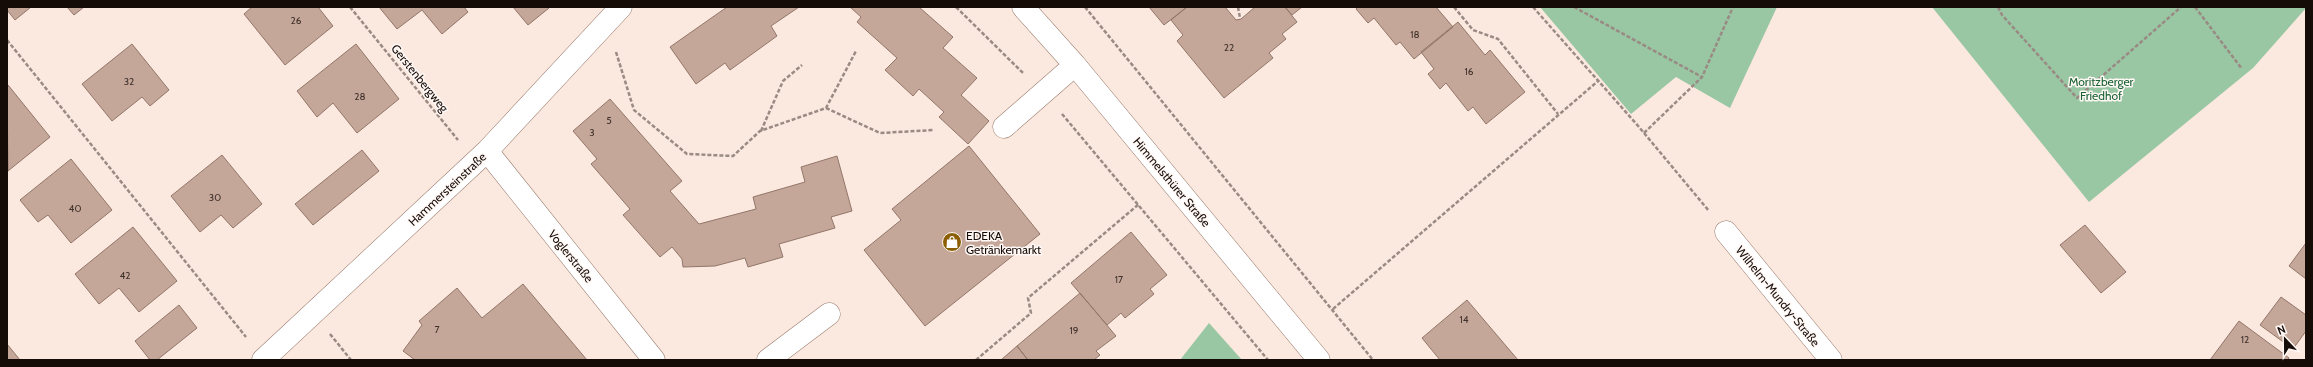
<svg xmlns="http://www.w3.org/2000/svg" width="2313" height="367" viewBox="0 0 2313 367" font-family="Cabin,sans-serif">
<style>
.green{fill:#99c7a3}
.building{fill:#c4a799;stroke:#927669}
.lines{fill:none;stroke-linecap:round;stroke-linejoin:round}
.minor-casing{stroke:#987c6e;stroke-width:23}
.path{stroke:#998a83;stroke-width:2.5;stroke-dasharray:4 2;stroke-linecap:butt}
.minor{stroke:#fff;stroke-width:22}
.labels{text-anchor:middle;dominant-baseline:central;stroke-width:3;stroke-linejoin:round;paint-order:stroke}
.number-label{font-size:10px;fill:#41322c}
.street-label{font-size:12px;fill:#150b07;stroke:#fff8f5}
.park-label{font-size:12px;fill:#1c6335;stroke:#fff8f5}
.poi-label{font-size:12px;fill:#150b07;stroke:#fff8f5;text-anchor:start}
</style>
<rect width="100%" height="100%" fill="#fbe8df"/>
<!-- green -->
<path class="green" d="M1540,7H1777L1730,108L1676,77L1631,114Z
M1932,7H2306V8L2253,68L2089,202Z
M1209,323L1242,360H1180Z"/>
<!-- building -->
<path class="building" d="M7,7H31L15,20L7,10Z
M67,7H84L74,15Z
M252,7H318L333,26L285,65L244,14Z
M379,7H464L468,12L442,34L422,10L397,29Z
M513,7H548L549,8L528,25Z
M727,7H799L771,26L777,36L730,70L725,63L696,84L670,47Z
M850,7H919L953,37L943,48L977,78L961,95L989,121L968,144L939,117L944,112L919,89L913,96L885,70L897,58L857,22L861,17Z
M1149,7H1187L1164,25Z
M1187,7H1225L1236,20L1241,19L1255,7H1285L1297,22L1282,34L1286,39L1269,53L1273,58L1224,98L1177,41L1183,35L1171,20Z
M1285,7H1302L1292,15Z
M1358,7H1436L1453,27L1414,59L1400,42L1396,45L1374,18L1368,23L1356,9Z
M1458,22L1485,55L1490,50L1525,92L1486,124L1473,107L1468,111L1446,83L1440,89L1428,74L1434,69L1421,52Z
M132,44L169,90L150,106L142,97L112,121L82,84Z
M356,44L399,99L357,133L333,103L317,117L297,91Z
M8,85L50,137L8,171L7,86Z
M610,99L682,181L670,191L699,224L756,209L753,197L805,182L801,167L837,156L852,211L831,217L835,228L779,244L783,257L748,267L745,258L715,266L683,267L682,259L672,247L660,257L623,215L630,209L591,164L597,159L573,131Z
M969,146L1040,234L925,326L864,250L901,220L892,209Z
M362,150L379,171L313,225L295,204Z
M222,155L262,204L233,228L221,215L200,232L171,196Z
M71,159L112,210L71,243L48,215L38,222L20,200Z
M2085,225L2126,272L2101,293L2060,245Z
M133,227L177,281L139,312L119,288L99,304L75,274Z
M1131,232L1167,275L1150,289L1154,294L1125,318L1121,313L1107,325L1071,283Z
M2306,243V279L2289,266Z
M523,284L587,360H415L403,351L422,325L419,321L457,288L482,318Z
M1080,293L1116,336L1096,351L1100,355L1094,360H1028L1017,346Z
M2281,297L2306,315V331L2293,349L2260,325Z
M1467,300L1518,360H1440L1422,338Z
M179,305L197,328L157,360H150L135,341Z
M2239,321L2289,358L2288,360H2210Z
M7,344L20,360H7Z
M1017,346L1028,360H1001Z"/>
<g class="lines">
<!-- minor casing -->
<g class="minor-casing">
<path id="minor" d="M1023,7L1075,65L1319,360
M1004,127L1075,65
M487,151L654,360
M1726,232L1831,360
M263,360L487,151L621,7
M768,360L829,314"/>
</g>
<!-- path -->
<path class="path" d="M350,7L458,140
M956,7L1023,73
M1085,7L1373,360
M1238,7L1240,18
M1454,7L1473,30L1498,39L1558,114
M1533,7L1639,127L1709,211
M1574,7L1702,77
M1998,7L2002,15L2077,98L2181,7
M2195,7L2242,69
M7,40L246,337
M616,52L634,110L687,154L733,156L760,131L826,108L856,51
M826,108L880,133L934,130
M1062,114L1268,360
M761,131L783,81L802,65
M1644,133L1702,77L1733,7
M1333,309L1598,81
M330,334L351,360
M976,360L1031,313L1028,298L1139,204"/>
<!-- minor -->
<use href="#minor" class="minor"/>
</g>
<!-- icons -->
<defs>
<g id="shop-disc" transform="scale(1)"><circle r="9.5" fill="#8c5e03" stroke="#fff8f5"/><path d="M-5-2.5h2.3a2.7 3.5 0 0 1 5.4 0H5L5.5 6h-11ZM-1.5-2.5h3a1.5 2.3 0 0 0-3 0Z" fill="#fff"/></g>
</defs>
<g fill-rule="evenodd">
<use href="#shop-disc" x="952" y="242"/>
</g>
<g class="labels">
<!-- number labels -->
<g class="number-label">
<text x="296" y="20">26</text>
<text x="1415" y="34">18</text>
<text x="1229" y="47">22</text>
<text x="1469" y="71">16</text>
<text x="129" y="81">32</text>
<text x="360" y="96">28</text>
<text x="609" y="120">5</text>
<text x="592" y="132">3</text>
<text x="215" y="197">30</text>
<text x="75" y="208">40</text>
<text x="125" y="275">42</text>
<text x="1119" y="279">17</text>
<text x="1464" y="319">14</text>
<text x="437" y="329">7</text>
<text x="1074" y="330">19</text>
<text x="2245" y="339">12</text>
</g>
<!-- street labels -->
<g class="street-label">
<text transform="translate(420 78) rotate(51)">Gerstenbergweg</text>
<text transform="translate(1172 182) rotate(50)">Himmelsthürer Straße</text>
<text transform="translate(447 189) rotate(-43)">Hammersteinstraße</text>
<text transform="translate(571 256) rotate(51)">Voglerstraße</text>
<text transform="translate(1778 296) rotate(51)">Wilhelm-Mundry-Straße</text>
</g>
<!-- park labels -->
<g class="park-label">
<text x="2101" y="81">Moritzberger<tspan x="2101" dy="14">Friedhof</tspan></text>
</g>
<!-- poi labels -->
<g class="poi-label">
<text x="966" y="235">EDEKA<tspan x="966" dy="14">Getränkemarkt</tspan></text>
</g>
</g>
<!-- border -->
<rect width="2313" height="367" fill="none" stroke="#150b07" stroke-width="16"/>
<!-- north arrow -->
<g transform="translate(2285 339) rotate(338)" stroke="#fff8f5" stroke-width="3" paint-order="stroke">
<path d="M0-3L7 15L0 10L-7 15Z" fill="#150b07"/>
<text y="-6" font-size="11" font-weight="bold" text-anchor="middle" fill="#150b07">N</text>
</g>
</svg>
